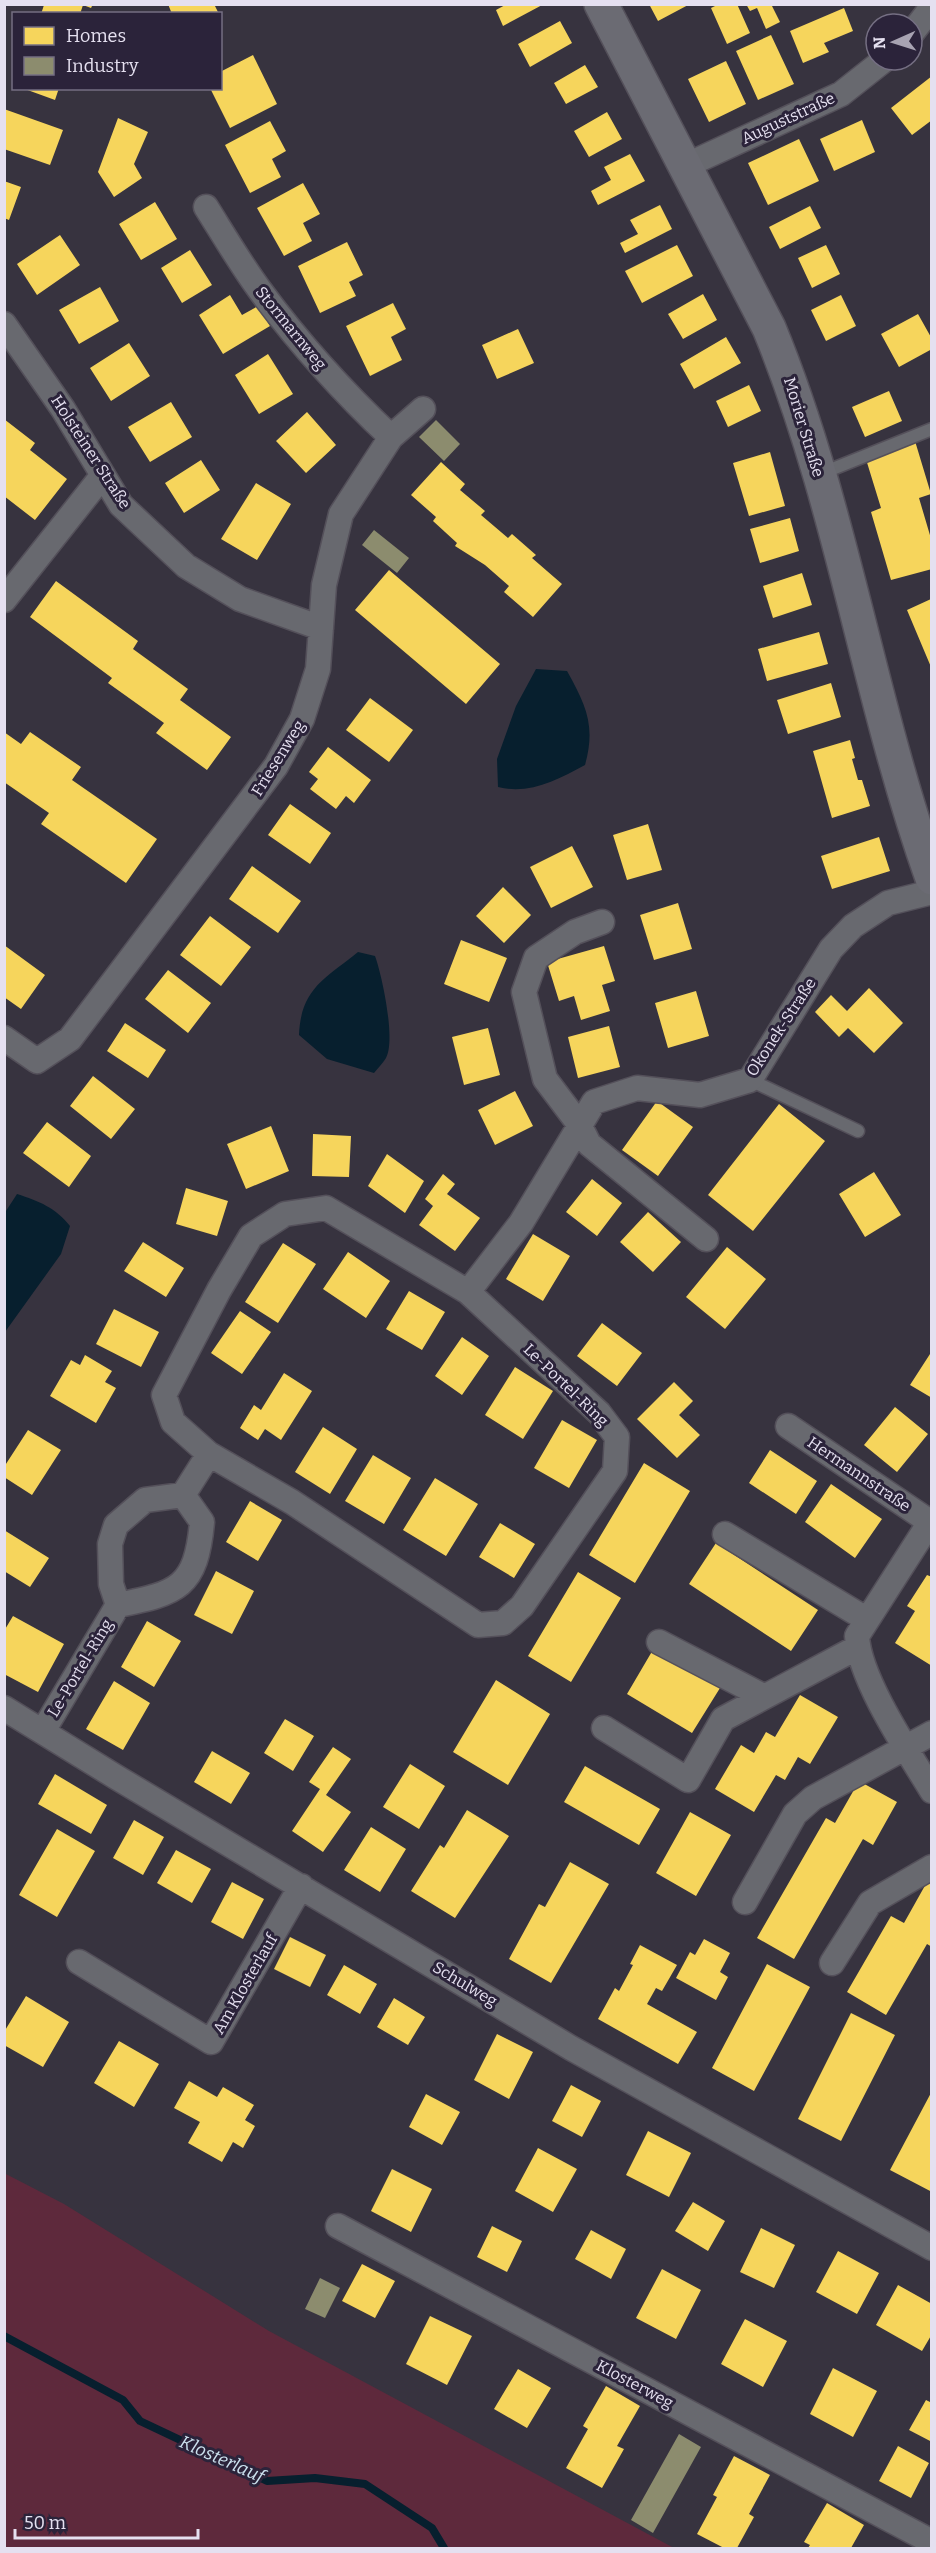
<svg xmlns="http://www.w3.org/2000/svg" width="936" height="2553" viewBox="0 0 936 2553" font-family="Bitter,serif">
<style>
.green{fill:#5e293c}
.water{fill:#071f2e}
.homes{fill:#f6d55c}
.industry{fill:#8c8c6e}
.lines{fill:none;stroke-linecap:round;stroke-linejoin:round}
.stream{stroke:#071f2e;stroke-width:8}
.lane-casing{stroke:#54505a;stroke-width:15}
.street-casing{stroke:#54505a;stroke-width:27}
.secondary-casing{stroke:#54505a;stroke-width:36}
.lane{stroke:#68696f;stroke-width:12}
.street{stroke:#68696f;stroke-width:24}
.secondary{stroke:#6b6b73;stroke-width:33}
.labels{text-anchor:middle;dominant-baseline:central;stroke-width:6;stroke-linejoin:round;paint-order:stroke}
.street-label{font-size:16px;fill:#e5e0f0;stroke:#2b233a}
.water-label{font-size:18px;font-style:italic;fill:#cde2ef;stroke:#2b233a}
</style>
<rect width="100%" height="100%" fill="#37333f"/>
<!-- green -->
<path class="green" d="M4,2173L64,2204L269,2331L674,2548H5Z"/>
<!-- water -->
<path class="water" d="M536,669L567,671C586,705 596,726 585,765C557,780 529,795 498,787L497,759L516,706Z
M358,952L375,956C382,975 396,1040 386,1058C383,1063 378,1068 374,1073L327,1059L299,1035C301,988 325,979 358,952Z
M17,1194C39,1201 56,1208 70,1226L61,1254L5,1332L6,1211Z"/>
<!-- homes -->
<path class="homes" d="M82,4H93L91,8L83,5L80,14H41L44,5Z
M168,4H214L219,14H172Z
M507,4H544L503,26L496,10Z
M649,4H690L658,21Z
M719,4H737L750,33L727,44L711,8Z
M746,4H771L780,22L766,29L757,8L750,11Z
M844,8L853,31L824,43L829,52L803,63L790,31Z
M560,21L572,43L530,67L518,44Z
M771,35L794,84L758,100L736,51Z
M253,55L277,104L230,128L210,88H220V72Z
M726,61L746,104L709,122L688,79Z
M585,65L598,87L566,104L554,83Z
M932,76V120L912,135L891,108Z
M22,88H59L55,100Z
M4,109L63,130L50,165L4,149Z
M607,112L622,139L589,157L574,131Z
M118,118L148,132L134,164L142,178L114,197L98,172Z
M862,120L875,152L834,171L820,139Z
M270,121L286,151L272,159L281,177L250,193L225,145Z
M799,139L819,181L768,205L748,163Z
M630,154L645,181L598,205L591,191L611,180L604,167Z
M4,181L21,187L9,220L4,218Z
M303,183L320,214L303,223L312,241L284,256L257,208Z
M155,202L177,239L141,260L119,224Z
M660,205L672,229L625,253L620,243L638,234L630,220Z
M810,206L821,228L780,249L769,227Z
M60,235L80,265L37,295L17,264Z
M347,242L363,275L349,282L356,296L320,313L298,266Z
M677,245L693,276L642,303L625,271Z
M826,245L840,274L812,288L798,258Z
M190,250L212,285L182,303L161,268Z
M100,287L119,321L79,344L59,310Z
M703,294L717,320L683,339L668,314Z
M230,295L242,315L258,306L270,326L223,354L199,315Z
M841,295L856,326L826,341L811,310Z
M393,303L406,329L391,337L402,360L370,376L346,326Z
M918,314L932,339V349L899,367L881,334Z
M518,329L534,363L497,379L482,345Z
M726,337L741,363L694,389L680,364Z
M129,343L150,376L111,401L90,368Z
M268,354L293,394L259,414L235,375Z
M749,385L761,411L728,427L716,401Z
M889,391L902,421L865,437L852,407Z
M171,402L192,437L150,462L128,427Z
M307,412L336,445L306,473L276,441Z
M4,419L35,443L30,450L67,479L35,520L4,496Z
M915,441L931,494L919,498L932,542V569L891,580L871,512L881,508L865,456Z
M770,452L785,506L749,516L733,463Z
M201,460L220,490L184,513L165,483Z
M441,462L465,484L460,490L485,511L481,515L508,538L512,534L536,555L532,558L562,584L533,617L504,592L509,586L485,565L455,546L457,543L433,521L436,517L411,495Z
M256,483L291,504L257,560L221,539Z
M790,518L799,551L760,563L750,529Z
M389,570L500,664L466,704L355,610Z
M802,573L812,605L773,618L763,586Z
M56,581L138,641L133,649L188,689L180,700L231,737L207,770L156,733L164,723L108,683L112,678L30,617Z
M931,599V667L907,610Z
M819,632L828,664L767,681L758,649Z
M831,683L841,717L788,734L777,700Z
M370,698L413,730L389,762L346,730Z
M4,732L21,744L30,732L81,767L72,780L157,839L126,883L41,824L49,813L4,782Z
M850,740L855,758L852,759L858,780H862L870,806L832,818L813,751Z
M328,747L371,780L354,803L346,796L336,809L310,789L318,779L309,772Z
M290,804L331,833L310,864L268,835Z
M648,824L662,870L627,880L613,835Z
M879,837L890,871L832,889L821,856Z
M572,846L593,887L551,908L530,867Z
M252,866L301,901L278,933L229,899Z
M503,887L531,915L504,943L476,916Z
M678,903L692,949L654,960L640,915Z
M210,916L251,947L221,986L180,955Z
M461,940L507,958L489,1002L444,984Z
M4,945L45,975L21,1009L4,997Z
M604,946L615,981L602,985L610,1011L581,1020L574,996L559,1001L547,962Z
M168,970L211,1003L188,1033L145,999Z
M869,988L903,1023L874,1053L848,1028L839,1037L815,1012L831,995L847,1011Z
M696,991L709,1036L668,1048L655,1003Z
M125,1023L166,1050L148,1078L107,1051Z
M609,1026L620,1067L578,1078L568,1037Z
M488,1028L500,1075L464,1085L452,1037Z
M93,1076L135,1109L111,1139L70,1106Z
M515,1091L533,1126L495,1145L478,1110Z
M657,1101L693,1127L658,1176L622,1150Z
M779,1104L825,1141L753,1231L708,1195Z
M47,1122L91,1156L69,1187L23,1153Z
M271,1126L289,1171L246,1189L227,1144Z
M313,1134L351,1136L349,1177L312,1176Z
M387,1154L424,1181L405,1213L368,1186Z
M874,1172L901,1215L865,1237L839,1194Z
M443,1174L455,1184L447,1194L480,1218L455,1251L419,1225L433,1206L425,1199Z
M592,1179L622,1203L597,1236L566,1212Z
M186,1188L228,1201L217,1236L176,1224Z
M648,1212L681,1242L653,1272L620,1242Z
M533,1234L570,1256L543,1301L506,1279Z
M143,1242L184,1268L166,1297L124,1271Z
M283,1243L316,1264L278,1323L245,1302Z
M727,1247L766,1279L725,1329L686,1297Z
M348,1252L390,1281L366,1318L323,1289Z
M409,1291L445,1312L422,1350L386,1329Z
M114,1309L159,1332L141,1367L96,1344Z
M240,1311L271,1332L242,1374L211,1353Z
M602,1323L642,1353L617,1386L577,1356Z
M462,1337L489,1356L462,1395L435,1376Z
M930,1354L932,1355V1398L910,1385Z
M85,1355L112,1371L105,1382L116,1388L96,1423L50,1396L71,1360L80,1365Z
M515,1367L553,1391L523,1439L485,1415Z
M284,1373L312,1391L281,1440L265,1429L258,1440L240,1428L254,1405L261,1410Z
M674,1382L693,1401L679,1415L700,1435L677,1458L637,1419Z
M895,1407L928,1434L897,1472L864,1445Z
M562,1420L597,1440L569,1488L534,1468Z
M323,1427L357,1449L330,1494L295,1472Z
M28,1430L61,1450L32,1495L4,1477V1467Z
M770,1450L817,1481L796,1514L749,1483Z
M373,1455L411,1478L384,1524L345,1501Z
M644,1463L690,1491L635,1583L589,1555Z
M435,1478L478,1504L446,1556L403,1530Z
M831,1484L882,1519L855,1558L805,1522Z
M250,1501L282,1520L258,1561L226,1542Z
M500,1523L535,1544L514,1578L479,1557Z
M4,1530L49,1558L30,1587L4,1571Z
M716,1543L818,1610L791,1651L689,1584Z
M216,1571L254,1591L232,1634L194,1615Z
M578,1572L621,1598L571,1682L528,1656Z
M927,1575L932,1577V1666L895,1643L915,1611L907,1606Z
M13,1616L64,1644L38,1692L4,1674V1631Z
M147,1621L181,1641L154,1687L121,1667Z
M654,1648L720,1688L692,1733L627,1694Z
M496,1680L550,1714L508,1785L453,1752Z
M114,1681L150,1703L123,1750L86,1729Z
M800,1695L838,1717L810,1764L798,1757L785,1780L776,1775L754,1812L715,1789L741,1745L754,1753L766,1732L775,1737Z
M285,1719L314,1736L293,1771L264,1753Z
M333,1747L351,1759L326,1795L351,1812L323,1852L292,1831L320,1789L309,1782Z
M212,1751L250,1773L231,1804L194,1782Z
M410,1764L445,1786L419,1829L383,1807Z
M585,1766L660,1809L639,1845L564,1802Z
M55,1774L107,1805L91,1834L38,1804Z
M859,1781L897,1802L873,1845L863,1839L794,1959L757,1938L826,1818L835,1823Z
M467,1810L509,1836L455,1918L411,1891L440,1845L444,1848Z
M690,1812L731,1835L696,1896L656,1873Z
M134,1820L164,1837L143,1875L113,1858Z
M371,1827L406,1849L380,1892L344,1870Z
M57,1829L95,1851L57,1917L19,1895Z
M176,1850L211,1869L192,1903L157,1883Z
M570,1862L609,1884L551,1983L509,1959L539,1904L545,1907Z
M232,1882L264,1899L243,1939L211,1922Z
M927,1882L932,1885V1947L927,1944L886,2015L847,1992L891,1916L904,1923Z
M290,1937L326,1955L310,1987L274,1969Z
M704,1939L730,1953L720,1972L728,1977L716,2000L676,1978L690,1952L695,1955Z
M640,1945L677,1965L662,1991L656,1988L647,2004L697,2032L678,2064L598,2019L615,1988L619,1991L633,1965L630,1964Z
M767,1964L810,1987L754,2091L712,2068Z
M344,1965L377,1984L360,2014L327,1995Z
M26,1996L69,2022L43,2067L4,2045V2032Z
M394,1998L425,2017L408,2045L377,2027Z
M851,2013L895,2035L841,2141L798,2119Z
M497,2034L533,2052L509,2099L474,2080Z
M119,2041L159,2064L134,2107L94,2083Z
M189,2081L217,2097L223,2087L254,2105L245,2120L255,2126L243,2148L233,2142L222,2162L188,2143L200,2122L174,2108Z
M571,2085L601,2101L582,2137L552,2121Z
M932,2091V2192L890,2170Z
M426,2094L460,2112L442,2145L409,2127Z
M648,2131L691,2153L669,2197L626,2175Z
M538,2148L577,2169L553,2212L515,2191Z
M392,2169L432,2189L411,2232L371,2211Z
M693,2202L725,2221L708,2251L675,2231Z
M492,2226L522,2241L507,2272L477,2257Z
M761,2228L795,2245L774,2288L740,2272Z
M591,2230L626,2249L611,2279L575,2259Z
M838,2251L879,2273L857,2314L816,2292Z
M362,2264L395,2281L375,2318L342,2301Z
M662,2269L701,2290L676,2339L636,2318Z
M898,2285L932,2304V2334L922,2351L876,2325Z
M430,2316L472,2336L447,2385L406,2364Z
M745,2319L787,2341L763,2387L721,2364Z
M833,2368L877,2391L853,2437L810,2414Z
M518,2369L551,2388L527,2428L494,2409Z
M606,2386L640,2406L617,2446L624,2449L602,2488L566,2468L588,2429L583,2426Z
M926,2400L932,2403V2442L909,2430Z
M898,2446L929,2463L911,2498L879,2481Z
M734,2456L770,2475L749,2514L754,2517L737,2548H724L697,2534L717,2497L713,2495Z
M827,2503L864,2525L851,2548H808L810,2545L804,2542Z"/>
<!-- industry -->
<path class="industry" d="M436,420L460,444L444,461L419,437Z
M374,530L409,558L397,573L362,545Z
M320,2278L340,2288L325,2318L305,2309Z
M679,2434L701,2447L653,2533L631,2520Z"/>
<g class="lines">
<!-- stream -->
<path class="stream" d="M4,2336L123,2400L140,2421L267,2481L315,2478L365,2484L432,2528L444,2548"/>
<!-- lane casing -->
<g class="lane-casing">
<path id="lane" d="M820,474L932,429
M750,1080L858,1131"/>
</g>
<!-- street casing -->
<g class="street-casing">
<path id="street" d="M912,33L932,7
M685,166L841,94L884,60
M206,207C223,234 240,263 259,289C298,342 343,392 391,437
M4,324L63,409L121,505L186,566L240,599L321,628
M4,600L103,475
M602,922L575,932L536,958L524,992L545,1079L579,1124L589,1144L706,1239
M4,1038L37,1061L70,1039L276,766L302,719L318,669L324,585L341,514L391,437L423,409
M326,1208L468,1292L599,1413L617,1437L615,1471L522,1606L503,1623L478,1625L292,1502L209,1454L173,1422L164,1395L219,1290L251,1236L285,1214Z
M468,1292L521,1223L594,1102L637,1088L700,1095L750,1080L831,949L853,926L888,903L932,892
M788,1426L930,1522
M183,1495L202,1522C196,1588 178,1593 118,1605L111,1584L110,1544L116,1525L145,1500Z
M183,1495L209,1454
M932,1519L857,1636C859,1679 909,1753 932,1791
M725,1534L866,1619
M659,1642L763,1696
M4,1708L116,1777L571,2048L932,2248
M604,1728L688,1780L723,1719L858,1647
M43,1731L118,1605
M745,1902L795,1814L813,1798L932,1733
M79,1962L211,2042L301,1886
M832,1963L870,1903L932,1867
M338,2226L932,2542"/>
</g>
<!-- secondary casing -->
<g class="secondary-casing">
<path id="secondary" d="M601,4L769,328C842,505 868,698 932,878"/>
</g>
<!-- lane -->
<use href="#lane" class="lane"/>
<!-- street -->
<use href="#street" class="street"/>
<!-- secondary -->
<use href="#secondary" class="secondary"/>
</g>
<g class="labels">
<!-- street labels -->
<g class="street-label">
<text transform="translate(788 118) rotate(-25)">Auguststraße</text>
<text transform="translate(291 328) rotate(51)">Stormarnweg</text>
<text transform="translate(804 427) rotate(73)">Morier Straße</text>
<text transform="translate(91 452) rotate(57)">Holsteiner Straße</text>
<text transform="translate(278 758) rotate(-58)">Friesenweg</text>
<text transform="translate(781 1027) rotate(-57)">Okonek-Straße</text>
<text transform="translate(566 1385) rotate(44)">Le-Portel-Ring</text>
<text transform="translate(859 1474) rotate(34)">Hermannstraße</text>
<text transform="translate(80 1668) rotate(-59)">Le-Portel-Ring</text>
<text transform="translate(245 1984) rotate(-60)">Am Klosterlauf</text>
<text transform="translate(465 1984) rotate(31)">Schulweg</text>
<text transform="translate(635 2384) rotate(28)">Klosterweg</text>
</g>
<!-- water labels -->
<g class="water-label">
<text transform="translate(222 2459) rotate(24)">Klosterlauf</text>
</g>
</g>
<!-- border -->
<rect width="936" height="2553" fill="none" stroke="#e5e0f0" stroke-width="12"/>
<!-- legend -->
<rect x="12" y="12" width="210" height="78" fill="#2b233a" stroke="#756f83" stroke-width="1.5"/>
<rect x="24" y="27" width="30" height="18" fill="#f6d55c" stroke="#756f83" stroke-width="1.5"/>
<text x="66" y="42" font-size="18" fill="#e5e0f0">Homes</text>
<rect x="24" y="57" width="30" height="18" fill="#8c8c6e" stroke="#756f83" stroke-width="1.5"/>
<text x="66" y="72" font-size="18" fill="#e5e0f0">Industry</text>
<!-- north arrow -->
<g transform="translate(894 42) rotate(267)"><circle r="28" fill="#2b233a" stroke="#756f83" stroke-width="1.5"/>
<path d="M0-4.5L10 22L0 15L-10 22Z" fill="#a8a3b2"/>
<text y="-9" font-size="16" font-weight="bold" text-anchor="middle" fill="#e5e0f0">N</text>
</g>
<!-- scale -->
<path d="M15 2529v9h183v-9" fill="none" stroke="#e5e0f0" stroke-width="3"/>
<text x="24" y="2529" font-size="18" fill="#e5e0f0" stroke="#2b233a" stroke-width="4.5" paint-order="stroke">50 m</text>
</svg>
